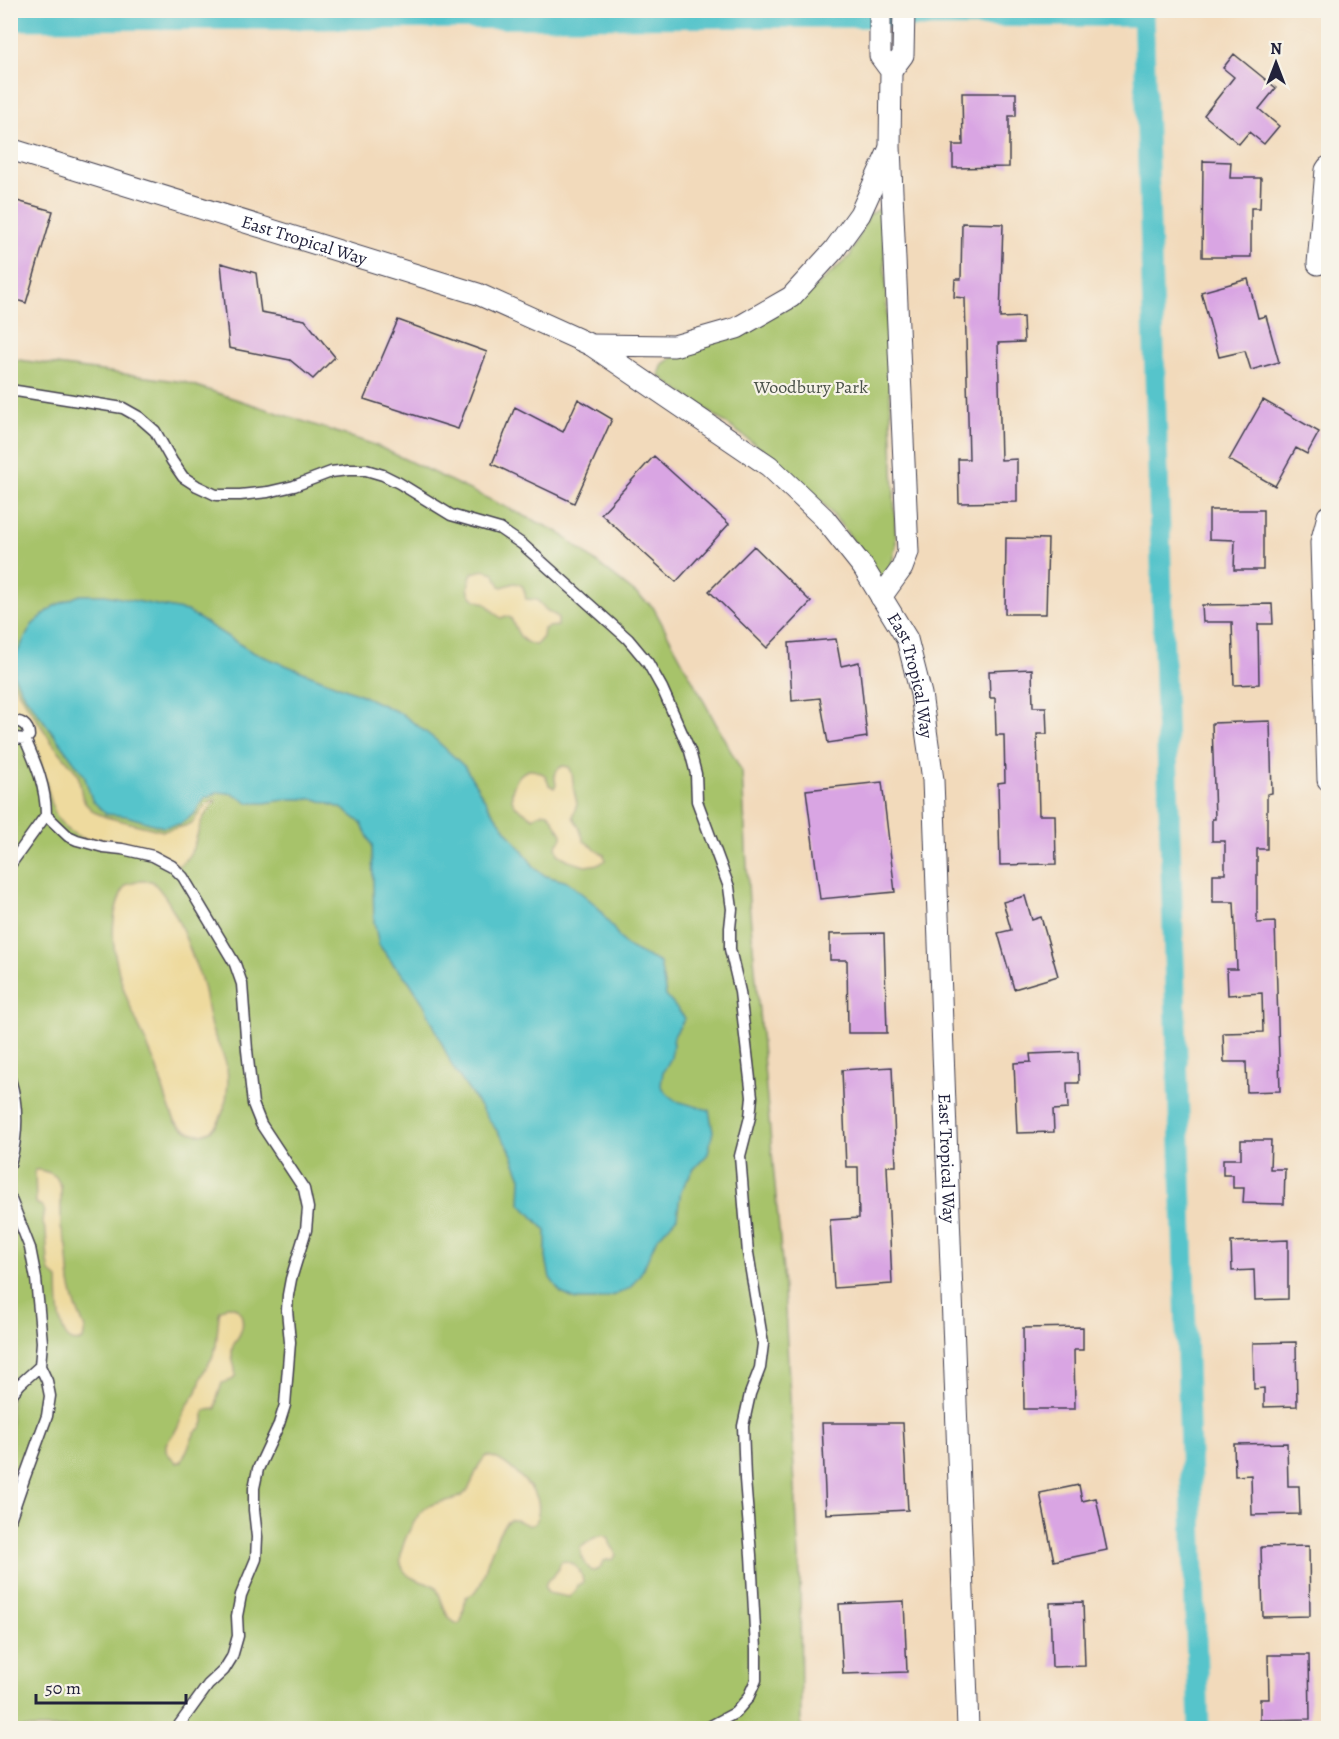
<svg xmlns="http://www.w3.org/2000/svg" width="1339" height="1739" viewBox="0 0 1339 1739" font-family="Alegreya,serif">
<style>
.green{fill:#a7c36a;stroke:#647252;stroke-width:1.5}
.sand{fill:#eeda9e;stroke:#887e6c;stroke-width:1.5}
.water{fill:#57c4cb;stroke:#3c7383;stroke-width:1.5}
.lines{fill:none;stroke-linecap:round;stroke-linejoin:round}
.canal{stroke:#57c4cb;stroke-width:21}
.building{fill:#d9a5e3}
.service-casing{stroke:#413e4e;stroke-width:13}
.minor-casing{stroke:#413e4e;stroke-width:23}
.service{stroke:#fff;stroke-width:10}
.minor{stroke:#fff;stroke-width:21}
.labels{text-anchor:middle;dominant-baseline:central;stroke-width:4.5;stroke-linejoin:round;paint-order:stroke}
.street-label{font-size:18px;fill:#22223b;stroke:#f7f3e8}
.park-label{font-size:18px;fill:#4a5249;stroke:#f7f3e8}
</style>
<rect width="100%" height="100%" fill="#f7f3e8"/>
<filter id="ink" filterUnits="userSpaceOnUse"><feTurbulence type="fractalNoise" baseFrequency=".0167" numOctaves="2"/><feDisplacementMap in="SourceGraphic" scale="12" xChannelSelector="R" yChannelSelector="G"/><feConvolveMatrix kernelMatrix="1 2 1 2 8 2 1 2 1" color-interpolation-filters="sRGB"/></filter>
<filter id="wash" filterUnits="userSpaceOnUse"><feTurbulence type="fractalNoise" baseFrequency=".008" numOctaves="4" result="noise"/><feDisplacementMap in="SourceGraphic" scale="24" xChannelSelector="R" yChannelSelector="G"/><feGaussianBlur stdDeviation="1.35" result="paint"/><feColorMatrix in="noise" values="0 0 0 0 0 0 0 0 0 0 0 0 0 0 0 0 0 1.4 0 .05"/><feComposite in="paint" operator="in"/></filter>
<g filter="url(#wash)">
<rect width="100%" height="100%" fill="#f2dabb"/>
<!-- green -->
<path class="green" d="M879,209L883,213L896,544L892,563L882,580C856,545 831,507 797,478C757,443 712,414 668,383L659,375L663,364L675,356L796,304L850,256L869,215Z
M11,359L184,382L375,445L558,532L653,607L742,772L749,903L783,1273L800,1575L801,1728H11Z"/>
<!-- sand -->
<path class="sand" d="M484,570L494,573L500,586L502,587L514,583C525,584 524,590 526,599L537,600L546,610L558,617V626L548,627L544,629L543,637L536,645C520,643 517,631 511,618L506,616L501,618C495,614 491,608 486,604C482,601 475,601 472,597C466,591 469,580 472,573Z
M10,677L18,691L53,744L78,774L82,796L85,803L94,812L106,817L163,831L185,826L192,823L203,808L211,801L216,800C212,807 206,812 202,820C195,837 196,853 179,866C155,847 114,844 84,839C73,834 62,827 56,815C44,792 40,721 11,716Z
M563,766L569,767L572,773L574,791L577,803L573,817L579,827L584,841L604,855L605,860L600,864L585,866L572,862L558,854L556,846C557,844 561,840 562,838C563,833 560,832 558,828C550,815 550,806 533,818C529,815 516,807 514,804C508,794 516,775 526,771C532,768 539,772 545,775L549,785L554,788L556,785C554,776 554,770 563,766Z
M140,881H152C172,901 181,926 191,952C194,962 199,972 202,982C206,997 207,1012 211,1027C215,1040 226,1057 227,1069C230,1088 225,1133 200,1134C191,1134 181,1128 176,1122C169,1113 161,1079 156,1066C143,1033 124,1000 117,964C111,938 111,908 126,885Z
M35,1170H40L50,1173L56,1177L61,1186V1227L67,1246L70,1283L75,1304L85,1329L83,1340C55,1353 59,1292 58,1279L50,1272L48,1262L46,1232L42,1221L44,1210L43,1207L36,1203Z
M227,1306C241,1305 245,1320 241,1331C238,1341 232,1340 232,1353C232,1362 237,1369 235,1377L232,1380L222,1383L217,1399L216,1409L206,1410L204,1412V1423L201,1428L195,1432L182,1461L177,1463L168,1454L166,1450V1444L178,1427L187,1406L197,1392L203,1373L212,1358L216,1346L219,1315L220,1311Z
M487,1456C503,1457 528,1482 536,1496C539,1501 539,1508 538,1514C538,1516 537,1521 535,1523C524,1534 511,1498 495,1543C492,1550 489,1557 487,1564C482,1578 482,1592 466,1597C463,1606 465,1617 459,1624C444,1621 443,1598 435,1586C425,1582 409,1580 403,1569C394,1554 414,1516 427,1507C439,1500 457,1502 466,1492C475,1482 475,1464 487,1456Z
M603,1535L609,1538C609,1546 615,1548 616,1555L613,1559L603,1561C601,1567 599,1571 592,1571C586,1567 580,1554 580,1548L594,1538Z
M563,1561C574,1562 583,1572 583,1583L577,1585L575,1591L569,1597L548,1593L545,1587L547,1581L553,1577L557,1571L561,1562Z"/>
<!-- water -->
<path class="water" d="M80,595H105L187,611L252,652L357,693L402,714L436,740L465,767L491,810L536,869L546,876L568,882L597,906L625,945L660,963L666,996L685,1018L674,1036L671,1058L663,1072L661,1085L666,1093L676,1101L709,1110L713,1131L708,1154L693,1170L681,1190L677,1217L656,1240L643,1270L630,1288L615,1295L596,1300H576L561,1293L550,1278L546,1258V1231L520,1203L521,1178L509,1148L453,1068L425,1006L409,981L394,965L379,945L374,922L372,845L361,823L341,808L315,799H290L265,803H248L234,794L219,792L203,799L195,813L180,824L163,827L126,816L106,814L92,800L84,775L23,693L14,676L17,653L32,625L54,606Z"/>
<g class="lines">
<!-- canal -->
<path class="canal" d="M1143,10L1199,1728
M10,20L1143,16"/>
</g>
<g id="blocks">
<!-- building -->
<path class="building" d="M1234,54L1276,88L1259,109L1279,126L1264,144L1249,132L1239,144L1204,115L1234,77L1223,68Z
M962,93H1016V116H1009V167L953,168V145H963Z
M1203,161L1231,162L1230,178H1261L1260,208H1251V257H1202Z
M10,199L53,211L26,303L10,298Z
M962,223L1003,224L1000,318L1023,317L1024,342L998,343L1001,460L1017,459V502L959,503L958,459H969L965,298L954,297L955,279H961Z
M221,263L256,273L261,312L305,320L335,357L313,379L290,360L229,348Z
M1248,279L1258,318L1266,316L1279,362L1251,370L1245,351L1219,357L1201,292Z
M398,320L487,352L458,429L364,399Z
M578,399L612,419L574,503L492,464L515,407L563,432Z
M1263,400L1319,432L1307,454L1296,448L1275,486L1229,460Z
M654,456L729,524L676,582L601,514Z
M1209,510H1263V570H1234L1235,540L1209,539Z
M1006,538L1048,539L1046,614H1005Z
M754,546L811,602L767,648L709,591Z
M1272,604L1273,624H1258L1259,684L1234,685L1232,622H1203L1202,605Z
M836,639L841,666L859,662L867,737L828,743L820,698L792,701L789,643Z
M1032,669L1033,707H1046L1047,734H1037L1039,815H1055L1056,864L1000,865L998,783L1005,782L1004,735H996L995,698H990L989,671Z
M1270,721L1272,793L1267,794V849H1257V923L1275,922L1280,1091L1247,1092L1246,1062H1224L1223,1033L1263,1032L1262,993L1228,995L1227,969H1237L1234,902H1213V874H1225V841H1212V819H1215L1212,723Z
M882,782L895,892L820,899L806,790Z
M1025,896L1032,920L1041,917L1058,976L1014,989L998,933L1011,930L1003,902Z
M884,933L887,1033H848L847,960H830V934Z
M1078,1052L1079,1083H1067L1068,1109L1053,1110L1054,1132L1017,1133L1014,1063L1031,1062L1030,1054Z
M892,1067L896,1166H887L892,1284L834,1288L830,1220L859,1218L858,1167H846L842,1070Z
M1241,1140H1271L1270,1169H1285L1284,1204L1243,1203L1244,1188H1233V1175H1223V1159H1241Z
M1288,1240V1299L1255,1300L1254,1270L1232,1271L1231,1242Z
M1083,1327V1350H1074L1075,1409H1024L1023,1328Z
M1296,1342L1297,1406L1264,1407V1388L1254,1389L1253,1343Z
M822,1423H903L908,1510L826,1514Z
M1287,1443L1288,1486H1299L1300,1514L1252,1515L1251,1475L1235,1476L1234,1444Z
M1079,1485L1082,1501L1096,1498L1107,1550L1054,1561L1040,1493Z
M1309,1546L1310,1616L1263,1617L1261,1547Z
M904,1601L907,1672L843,1674L839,1604Z
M1083,1602L1085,1666L1052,1667L1050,1603Z
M1268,1655H1309L1310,1719L1260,1720V1699H1269Z"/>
</g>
</g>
<g filter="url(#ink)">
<use href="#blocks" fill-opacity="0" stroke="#413e4e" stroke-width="1.5"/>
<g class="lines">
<!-- service casing -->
<g class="service-casing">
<path id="service" d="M10,390L123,408L139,417L155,431L172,461L183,477L197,486L216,495H240L268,492L294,486L331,472L348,470H366L383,475L399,483L451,515L500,529L522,544L628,639L648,663L662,688L690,751L696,774L697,801L729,887L732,909L730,928V949L740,992L752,1097L750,1117L740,1156L748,1253L763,1344L760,1368L750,1394L743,1426L745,1479L751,1555L756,1649V1680L748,1698L735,1713L707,1728
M10,723C21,719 29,726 29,736L25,739C36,764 46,787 46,815L68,836L77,840L103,847L122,849L153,856L172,866L183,877L235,964L242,984L247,1050L253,1104L261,1124L304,1189L308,1208L306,1230L291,1279L288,1295L287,1310L290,1342L285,1405L279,1424L258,1469L254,1488V1510L257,1537L256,1559L241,1595L237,1616L238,1636L232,1657L224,1670L208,1685L177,1728
M10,734L15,738L25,739
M10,865L46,815
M10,1079C19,1108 18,1135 10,1164
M10,1197L30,1248L36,1279L42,1342L40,1366L47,1381L50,1396L47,1416L24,1479L10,1520
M10,1396L20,1384L40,1366"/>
</g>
<!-- minor casing -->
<g class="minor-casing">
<g id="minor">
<path d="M880,10V56L891,71L890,147L908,552L902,568L881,597"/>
<path d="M891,71L903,55L904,10"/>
<path id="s1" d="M10,149L478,294L591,345L769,466L824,518L863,567L907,639L921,694L933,780L968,1728"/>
<path d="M1318,264L1326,170L1328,167"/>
<path d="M591,345L674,346L737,328L791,297L834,250L860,214L889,150"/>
<path d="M1328,516L1321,543L1328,780"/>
</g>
</g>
<!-- service -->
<use href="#service" class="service"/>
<!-- minor -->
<use href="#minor" class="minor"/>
</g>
</g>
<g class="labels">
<!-- street labels -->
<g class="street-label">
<text stroke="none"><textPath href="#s1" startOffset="308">East Tropical Way</textPath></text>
<text stroke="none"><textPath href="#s1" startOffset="1088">East Tropical Way</textPath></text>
<text stroke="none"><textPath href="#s1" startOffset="1574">East Tropical Way</textPath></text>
</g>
<!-- park labels -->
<g class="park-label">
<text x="811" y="387">Woodbury Park</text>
</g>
</g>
<!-- margin -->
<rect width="1339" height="1739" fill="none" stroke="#f7f3e8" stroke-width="36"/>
<!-- north arrow -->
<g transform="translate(1276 63)" stroke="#f7f3e8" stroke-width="4.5" paint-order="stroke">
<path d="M0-4.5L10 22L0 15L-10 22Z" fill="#22223b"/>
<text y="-9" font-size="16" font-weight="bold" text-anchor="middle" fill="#22223b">N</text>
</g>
<!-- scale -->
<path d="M36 1694v9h150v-9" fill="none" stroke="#22223b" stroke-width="3"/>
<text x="45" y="1694" font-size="18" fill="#22223b" stroke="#f7f3e8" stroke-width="4.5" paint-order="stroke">50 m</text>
</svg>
